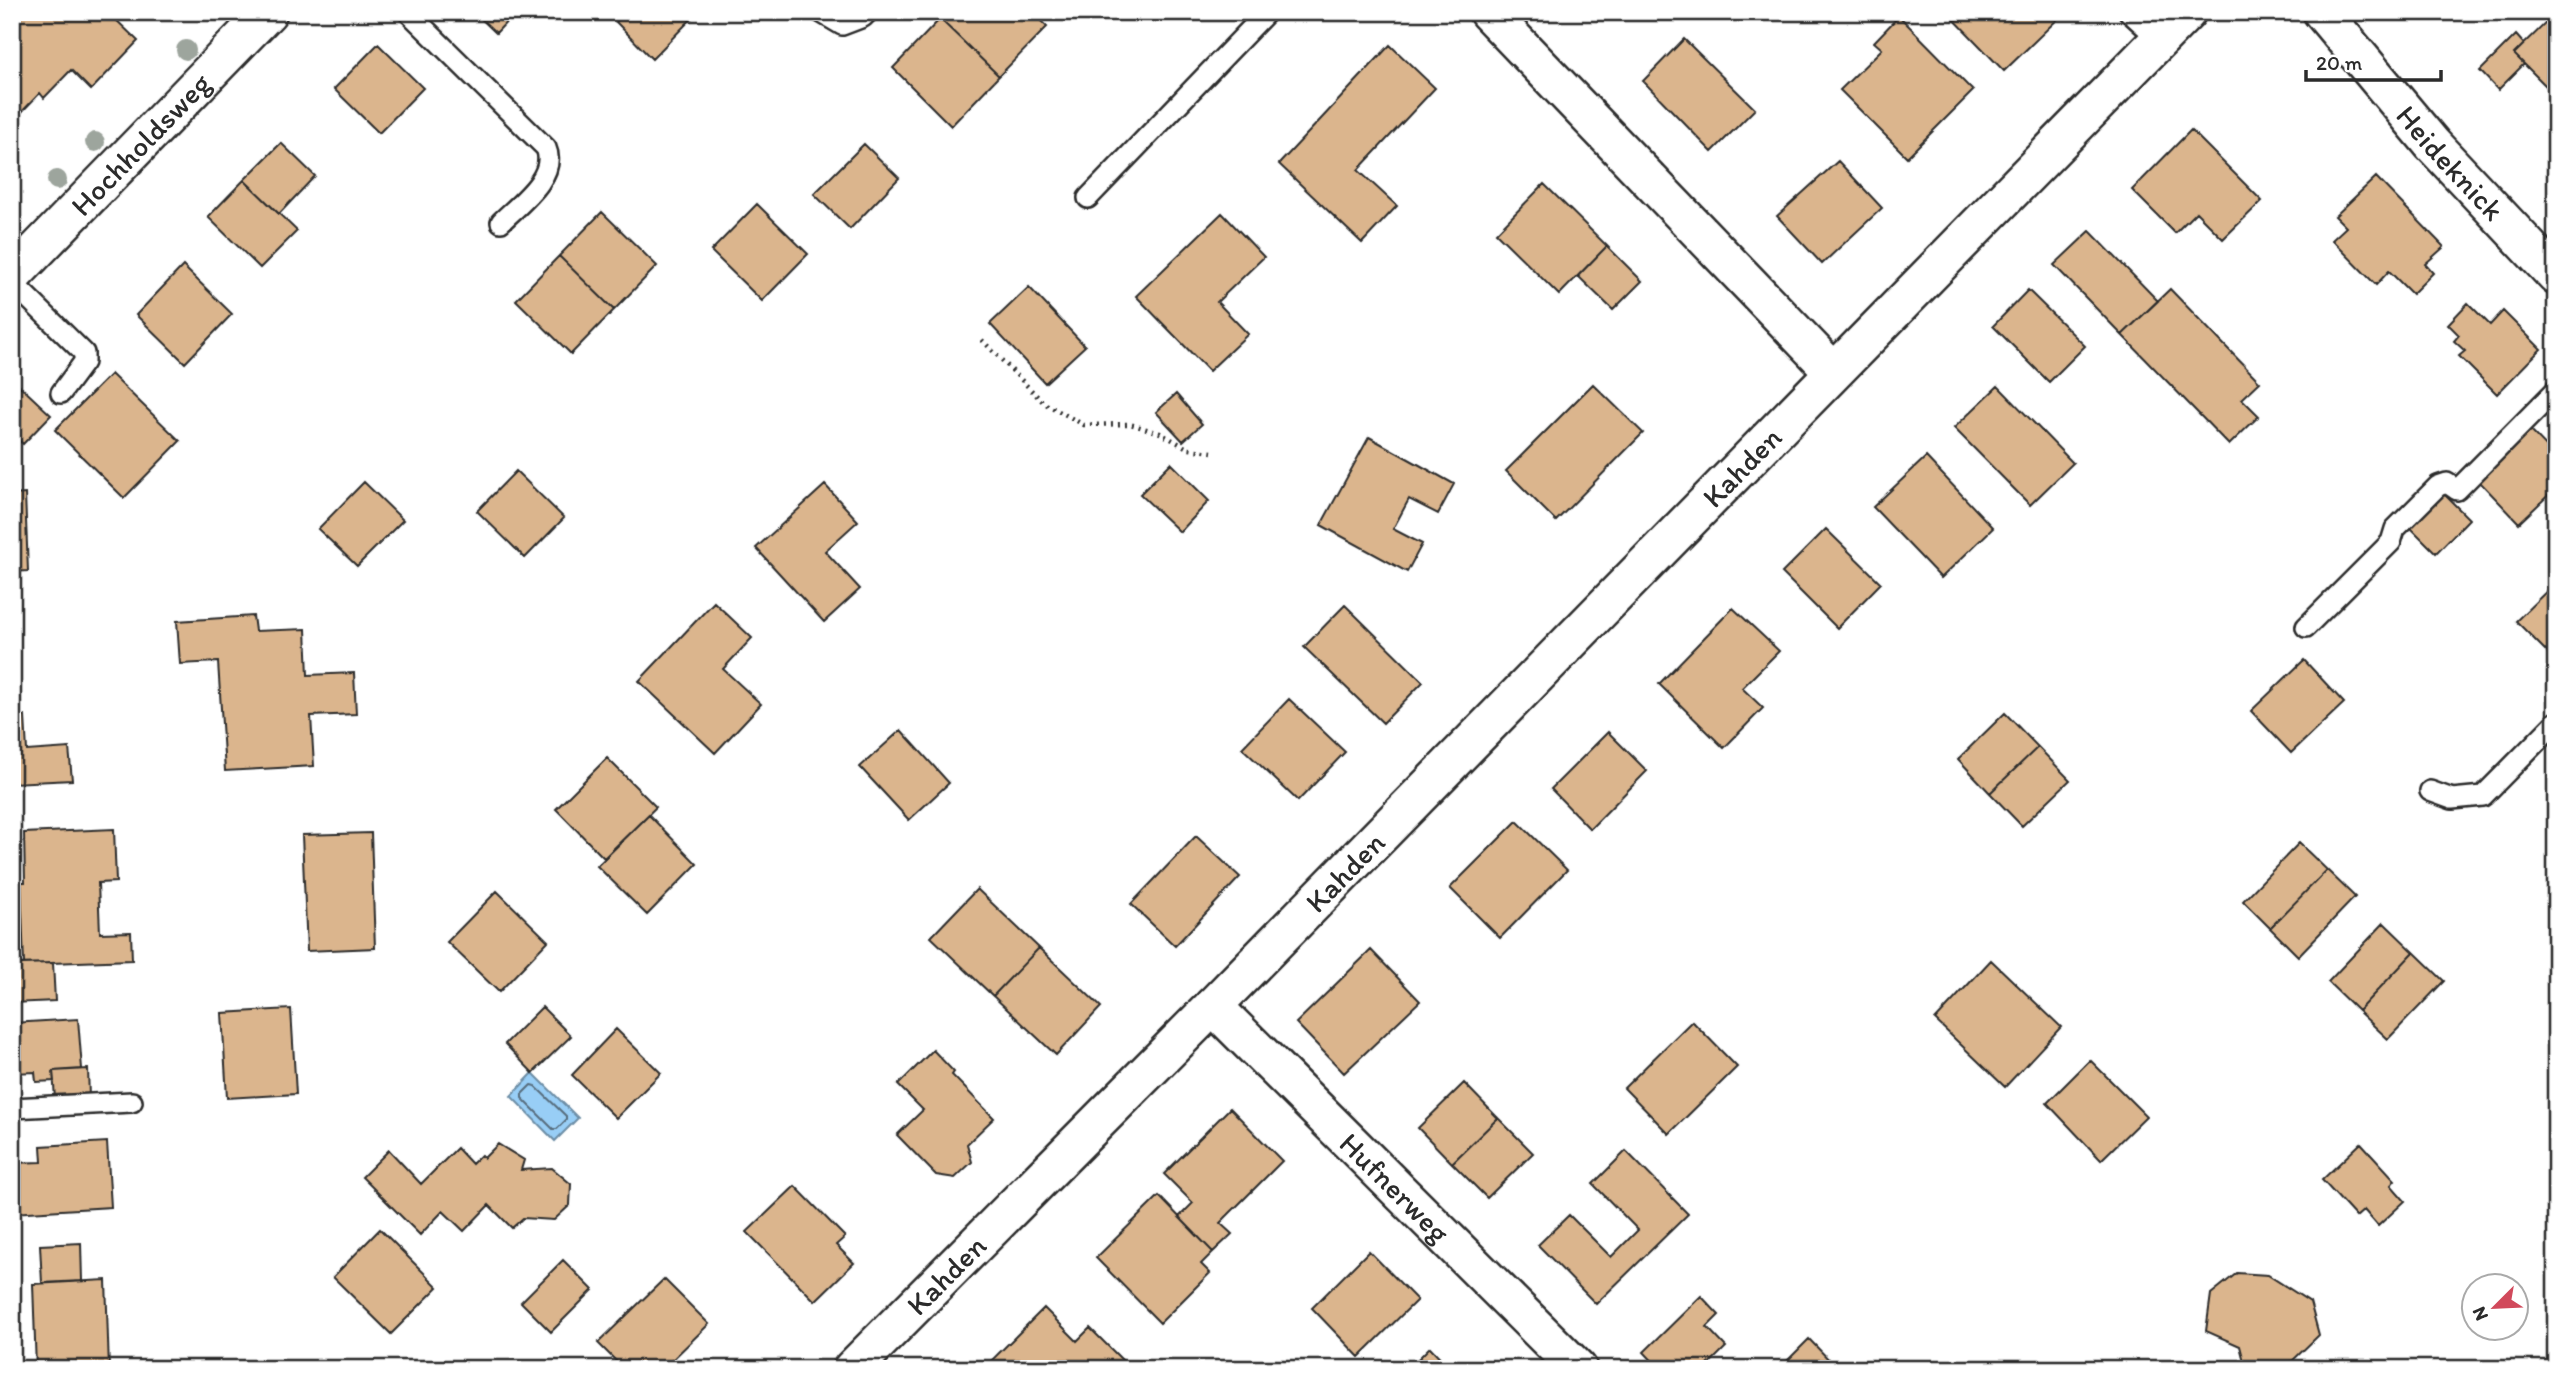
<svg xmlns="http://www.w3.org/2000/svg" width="2568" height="1381" viewBox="0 0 2568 1381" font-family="Itim,sans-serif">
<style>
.water{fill:#98cef6;stroke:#6c8da5;stroke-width:2}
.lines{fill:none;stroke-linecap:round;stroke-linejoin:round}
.shore{stroke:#576c7c;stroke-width:2}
.building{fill:#dbb58d;stroke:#2b2b2b;stroke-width:2}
.lane-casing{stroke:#2b2b2b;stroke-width:24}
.street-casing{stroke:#2b2b2b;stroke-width:42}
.path{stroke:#2b2b2b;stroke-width:4.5;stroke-dasharray:2 5;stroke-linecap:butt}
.lane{stroke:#fff;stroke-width:19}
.street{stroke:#fff;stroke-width:37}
.tree{fill:#9da59d}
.labels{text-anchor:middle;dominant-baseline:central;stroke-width:5;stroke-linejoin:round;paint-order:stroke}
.street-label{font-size:30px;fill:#2b2b2b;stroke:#fff}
</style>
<rect width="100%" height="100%" fill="#fff"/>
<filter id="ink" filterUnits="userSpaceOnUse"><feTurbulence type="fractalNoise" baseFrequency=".0143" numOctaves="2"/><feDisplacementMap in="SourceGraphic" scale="14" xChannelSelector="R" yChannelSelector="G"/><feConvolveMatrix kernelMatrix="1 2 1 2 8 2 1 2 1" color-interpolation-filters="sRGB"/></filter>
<g filter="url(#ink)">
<!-- water -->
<path class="water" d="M533,1073L578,1118L555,1141L511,1096Z"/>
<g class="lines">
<!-- shore -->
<path class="shore" d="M531,1085L535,1086L566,1116V1120L557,1129H553L522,1098V1094Z"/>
</g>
<!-- building -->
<path class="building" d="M12,12H108L138,41L91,90L71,70L44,98L40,93L13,121Z
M474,12H516L496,33Z
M625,12H698L652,59L616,22Z
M947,12H1032L1047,27L999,76L940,19Z
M1947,12H2065L2004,71Z
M2556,13V96L2514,54Z
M1899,16L1973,91L1907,157L1840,90L1882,49L1874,42Z
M940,19L999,76L951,126L893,68Z
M2516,35L2524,44L2514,54L2524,64L2498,90L2480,71Z
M1684,39L1755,109L1712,152L1643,81Z
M378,44L423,88L379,133L334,89Z
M1390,45L1435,88L1358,170L1397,206L1362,243L1279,164Z
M2191,130L2262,201L2223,239L2196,212L2175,233L2132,190Z
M281,143L315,176L279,214L244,180Z
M864,144L899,178L850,229L814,194Z
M1838,161L1882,208L1822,264L1777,216Z
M2376,177L2444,247L2425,264L2433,273L2412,294L2389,271L2376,285L2332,240L2346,227L2335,216Z
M244,180L297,231L260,268L208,217Z
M1544,184L1607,246L1559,295L1496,233Z
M757,204L808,254L762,301L711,251Z
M602,212L657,266L614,310L559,256Z
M1222,213L1264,257L1217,302L1248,334L1209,371L1136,296Z
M2090,231L2158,301L2122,335L2054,265Z
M1607,246L1642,281L1613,310L1578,276Z
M559,256L614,310L571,354L516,300Z
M183,266L232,314L185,363L136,315Z
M1029,287L1085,346L1045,383L990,324Z
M2170,289L2260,382L2242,399L2259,416L2229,445L2122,335Z
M2028,290L2085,346L2049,382L1993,326Z
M2468,303L2490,325L2503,311L2541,349L2497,394L2459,356L2465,351L2454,341L2459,335L2448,324Z
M111,374L180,441L124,498L55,430Z
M1593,384L1643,433L1556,521L1506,471Z
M20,386L51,415L23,444L12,434V394Z
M1998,386L2073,463L2030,505L1954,428Z
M1176,394L1202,424L1183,441L1156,412Z
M2529,429L2556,457V488L2519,523L2477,479Z
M1369,437L1454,484L1438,514L1409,499L1393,529L1422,544L1407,572L1321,525Z
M1926,457L1993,528L1941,578L1873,507Z
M1171,463L1209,501L1180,532L1140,494Z
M516,471L564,518L525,558L477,511Z
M364,482L403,520L357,566L318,529Z
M825,485L858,521L825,551L860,589L824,622L756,548Z
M2439,489L2469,519L2436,553L2406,523Z
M25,494L28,571L12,572V495Z
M1826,529L1881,583L1837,628L1782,573Z
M2552,586L2556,590V661L2516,621Z
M714,602L752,638L723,669L761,704L715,753L639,681Z
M1345,605L1423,682L1383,723L1304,647Z
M1733,608L1779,651L1742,688L1763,708L1724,748L1659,684Z
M253,616L255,631L306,629L308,675L354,673L356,714L311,716L314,766L225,771L218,662L180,664L177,621Z
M2304,660L2344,703L2291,753L2251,711Z
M1289,699L1345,752L1298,801L1242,748Z
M2005,713L2038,747L1990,793L1958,759Z
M12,716H25L27,751L69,748L72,780L12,783Z
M901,730L949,783L909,820L860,767Z
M1608,732L1647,771L1590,829L1551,789Z
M2038,747L2070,780L2022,826L1990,793Z
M607,758L656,807L604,858L556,809Z
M649,815L697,864L647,915L597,866Z
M1517,821L1567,870L1500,938L1450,888Z
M114,829L116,882L98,883L100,933L131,932L132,960L24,964L21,882H25L24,833Z
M371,833L375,948L307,951L302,835Z
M1196,836L1240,877L1175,946L1131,904Z
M2299,843L2327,870L2270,928L2243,901Z
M2327,870L2355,897L2298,956L2270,928Z
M977,889L1039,948L993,996L931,937Z
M497,891L548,941L499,992L447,942Z
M2384,923L2414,952L2358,1011L2328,982Z
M1039,948L1101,1007L1056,1055L993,996Z
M1371,950L1420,1001L1344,1073L1296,1023Z
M2414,952L2444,981L2388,1039L2358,1011Z
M1991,960L2061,1027L2005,1087L1935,1020Z
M53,963L55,1001L12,1003V964Z
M542,1007L571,1036L533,1073L505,1044Z
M291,1009L296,1094L227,1098L222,1013Z
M78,1019L82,1069L53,1071L54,1081L36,1082L35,1072L13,1073L12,1023Z
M1692,1021L1737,1067L1669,1134L1624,1088Z
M616,1029L661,1073L616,1118L572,1075Z
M933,1050L954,1072L952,1075L994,1118L967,1144L972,1162L955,1178L936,1175L897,1135L923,1110L898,1085Z
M2090,1060L2146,1116L2101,1160L2047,1103Z
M88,1069L89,1097L55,1099L53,1071Z
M1464,1083L1498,1118L1452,1163L1418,1128Z
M1230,1108L1282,1161L1220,1223L1232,1234L1213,1252L1179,1217L1193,1203L1164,1174Z
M1498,1118L1533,1153L1487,1198L1452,1163Z
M107,1142L111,1207L12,1213V1163L42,1162L41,1146Z
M2361,1143L2395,1180L2391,1185L2405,1201L2378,1226L2364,1210L2356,1217L2322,1180Z
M498,1144L524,1160L521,1170L552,1168L571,1184L570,1205L554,1220L523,1218L512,1228L489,1205L464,1231L443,1211L420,1235L362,1177L389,1150L421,1184L457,1148L472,1164L481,1155L484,1158Z
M1626,1151L1688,1214L1596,1304L1538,1245L1569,1215L1611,1257L1638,1230L1593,1184Z
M795,1186L845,1237L836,1245L854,1263L815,1301L747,1232Z
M1159,1196L1213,1252L1201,1264L1210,1273L1160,1323L1096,1258Z
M380,1229L438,1287L391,1334L333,1277Z
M81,1243L82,1281L42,1283L40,1245Z
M1369,1251L1417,1300L1359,1357L1312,1308Z
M563,1260L593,1290L551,1332L521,1302Z
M2237,1273L2268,1275L2310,1302L2319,1335L2284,1369H2246L2240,1346L2206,1331L2211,1294Z
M664,1279L709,1324L663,1369H624L598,1343Z
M106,1280L109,1369H36L33,1284Z
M1701,1296L1719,1315L1707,1327L1726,1347L1704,1369H1660L1644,1352Z
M1044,1308L1077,1341L1090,1328L1131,1369H990L987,1365Z
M1809,1339L1838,1369H1779Z
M1430,1347L1451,1369H1408Z"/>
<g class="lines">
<!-- lane casing -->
<g class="lane-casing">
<path id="lane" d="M408,12L546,148C558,176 519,204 501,222
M820,12L842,25L863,17L868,12
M2129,12L2160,40
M1088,198L1267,12
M12,282L84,353V362L61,393
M2306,627L2391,542L2395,529L2438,486L2447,483L2457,490L2556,390
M2430,791L2452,799L2483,796L2556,722
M12,1108L132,1102"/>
</g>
<!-- street casing -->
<g class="street-casing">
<g id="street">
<path d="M1488,12L1833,371"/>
<path id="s1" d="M2322,12L2433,145L2556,276"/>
<path id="s2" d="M12,276L268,12"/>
<path id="s3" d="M1213,1006L1578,1369"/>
<path id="s4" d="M852,1369L1213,1006L2187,12"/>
</g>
</g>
<!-- path -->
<path class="path" d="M982,340L1044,403L1084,425L1130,424L1160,433L1189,449L1212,452"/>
<!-- lane -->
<use href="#lane" class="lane"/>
<!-- street -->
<use href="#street" class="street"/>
</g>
<!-- trees -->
<g class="tree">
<circle cx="186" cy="50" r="10"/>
<circle cx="95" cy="142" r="10"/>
<circle cx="57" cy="180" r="10"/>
</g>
</g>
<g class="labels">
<!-- street labels -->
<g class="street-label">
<text stroke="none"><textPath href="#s2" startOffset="184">Hochholdsweg</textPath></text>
<text stroke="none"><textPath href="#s1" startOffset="198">Heideknick</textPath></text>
<text stroke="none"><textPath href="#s4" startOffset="1267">Kahden</textPath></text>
<text stroke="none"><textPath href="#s4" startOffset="700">Kahden</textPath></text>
<text stroke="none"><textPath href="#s3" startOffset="257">Hufnerweg</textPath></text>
<text stroke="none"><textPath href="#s4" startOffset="133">Kahden</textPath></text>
</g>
</g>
<!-- margin -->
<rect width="2568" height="1381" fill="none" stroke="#fff" stroke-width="42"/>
<rect x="21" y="21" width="2526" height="1339" fill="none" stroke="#2b2b2b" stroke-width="2.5" filter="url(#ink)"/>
<!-- north arrow -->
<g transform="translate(2495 1307) rotate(246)"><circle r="33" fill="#ffffff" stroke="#aaaaaa" stroke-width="2"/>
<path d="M0-5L12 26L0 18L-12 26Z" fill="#d1495b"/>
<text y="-10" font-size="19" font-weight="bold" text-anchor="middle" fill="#2b2b2b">N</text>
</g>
<!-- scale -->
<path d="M2306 70v10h135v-10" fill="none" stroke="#2b2b2b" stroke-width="3.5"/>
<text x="2316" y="70" font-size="21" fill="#2b2b2b" stroke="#ffffff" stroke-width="5" paint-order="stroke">20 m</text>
</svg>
